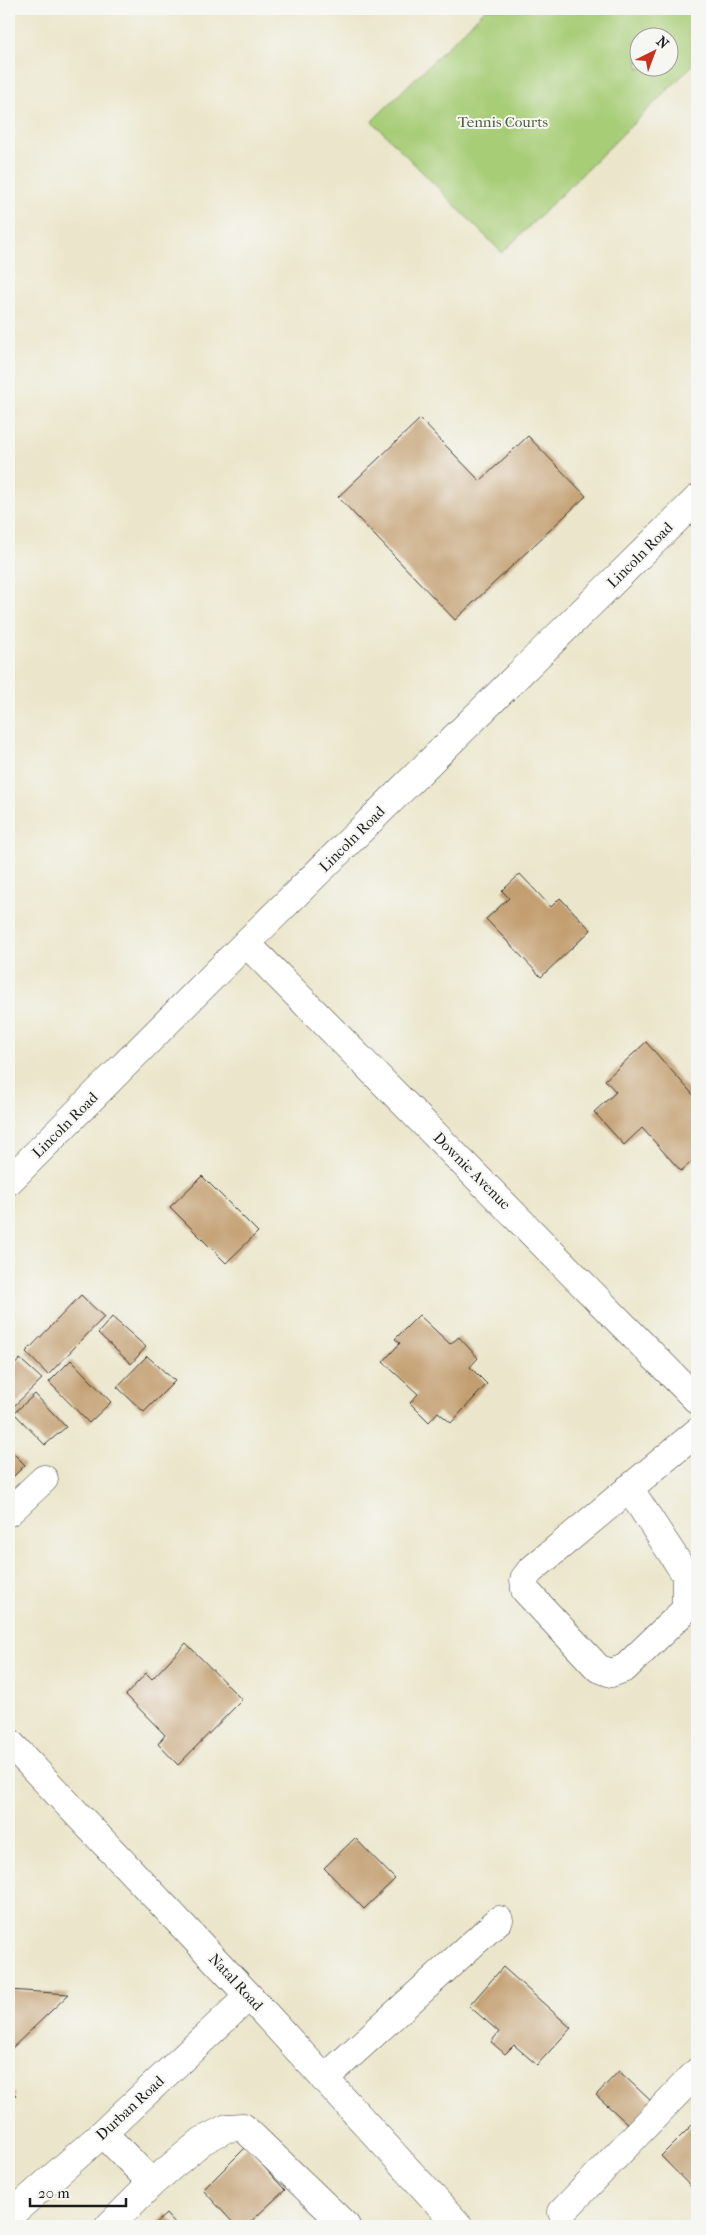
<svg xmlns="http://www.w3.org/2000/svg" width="706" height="2235" viewBox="0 0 706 2235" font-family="'IM FELL French Canon',serif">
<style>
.green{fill:#a7cd77;stroke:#62744a;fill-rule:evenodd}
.building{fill:#c29e70}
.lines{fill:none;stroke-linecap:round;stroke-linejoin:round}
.minor-casing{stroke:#3b3a36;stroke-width:29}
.minor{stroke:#fff;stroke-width:28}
.labels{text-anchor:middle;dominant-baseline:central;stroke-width:4;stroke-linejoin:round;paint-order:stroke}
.park-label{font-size:15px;fill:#4d5a3c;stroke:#f6f6f2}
.street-label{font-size:15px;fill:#1c1c1c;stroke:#f6f6f2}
</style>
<rect width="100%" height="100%" fill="#f6f6f2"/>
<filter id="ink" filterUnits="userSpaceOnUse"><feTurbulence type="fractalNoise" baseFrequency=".02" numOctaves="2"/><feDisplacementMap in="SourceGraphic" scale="10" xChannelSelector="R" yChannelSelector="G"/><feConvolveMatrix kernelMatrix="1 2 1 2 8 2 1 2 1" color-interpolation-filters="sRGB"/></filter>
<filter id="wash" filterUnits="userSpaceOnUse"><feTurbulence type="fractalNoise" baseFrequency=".0096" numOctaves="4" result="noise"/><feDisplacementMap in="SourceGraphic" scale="20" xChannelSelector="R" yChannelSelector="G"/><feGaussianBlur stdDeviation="1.12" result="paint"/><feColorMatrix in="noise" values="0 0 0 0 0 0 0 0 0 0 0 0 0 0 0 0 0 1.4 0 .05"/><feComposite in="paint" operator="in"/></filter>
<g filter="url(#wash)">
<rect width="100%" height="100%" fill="#ebe6cb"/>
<!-- green -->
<path class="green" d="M486,9H697V61L502,253L372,121ZM638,38H668V68H638Z"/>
<g id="blocks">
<!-- building -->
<path class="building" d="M420,419L480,481L528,436L586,496L455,620L338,497Z
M520,874L551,907L560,898L591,930L541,977L486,919L509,898L502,891Z
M646,1042L697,1099V1131L695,1133L697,1136V1157L681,1171L642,1128L624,1145L594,1112L616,1092L605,1080Z
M202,1176L258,1232L226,1263L170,1207Z
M81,1295L104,1317L48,1375L26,1352Z
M419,1315L450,1344L459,1337L478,1358L470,1367L487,1384L451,1423L438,1412L429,1422L410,1403L418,1394L383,1362L400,1343L395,1339Z
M112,1317L146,1347L131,1364L98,1333Z
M147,1356L175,1381L144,1412L117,1387Z
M20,1359L42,1379L15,1405L9,1399V1371Z
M71,1360L111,1402L89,1423L49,1382Z
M35,1394L66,1427L45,1445L14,1413Z
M9,1449L25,1465L9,1481Z
M186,1643L242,1700L178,1765L158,1744L165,1735L126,1695L146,1673L152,1679Z
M355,1838L395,1879L364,1909L324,1868Z
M503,1967L571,2028L537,2065L514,2045L505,2054L491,2042L499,2032L469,2006Z
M9,1990L69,1994L9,2051Z
M619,2071L652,2102L630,2126L596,2095Z
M9,2088L16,2095L9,2102Z
M697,2120V2193L661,2156Z
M246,2147L285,2190L246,2226H236L203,2190Z
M166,2214L177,2226H153Z"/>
</g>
</g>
<g filter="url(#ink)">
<use href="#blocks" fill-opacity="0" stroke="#3b3a36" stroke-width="1"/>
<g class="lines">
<!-- minor casing -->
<g class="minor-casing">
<path id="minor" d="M246,943L697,1400
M9,1181L246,943L697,499
M629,1488L686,1575V1609L625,1668L611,1673L598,1668L525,1590L524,1579L530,1571L697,1432
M9,1512L44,1479
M9,1742L249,1996L459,2226
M324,2079L499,1920
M103,2133L152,2183L202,2141L227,2128L243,2127L346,2226
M562,2212L697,2072
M9,2216L103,2133L249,1996
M109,2226L152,2183"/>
</g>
<!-- minor -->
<use href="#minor" class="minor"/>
</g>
</g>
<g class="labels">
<!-- park labels -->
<g class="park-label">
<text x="503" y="122">Tennis Courts</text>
</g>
<!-- street labels -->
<g class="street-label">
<text transform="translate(640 555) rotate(-45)">Lincoln Road</text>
<text transform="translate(352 839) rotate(-45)">Lincoln Road</text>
<text transform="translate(65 1125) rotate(-45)">Lincoln Road</text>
<text transform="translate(472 1171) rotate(45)">Downie Avenue</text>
<text transform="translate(236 1982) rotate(47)">Natal Road</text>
<text transform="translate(130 2108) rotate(-43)">Durban Road</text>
</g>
</g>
<!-- margin -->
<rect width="706" height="2235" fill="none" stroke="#f6f6f2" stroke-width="30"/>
<!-- north arrow -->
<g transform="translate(654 52) rotate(42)"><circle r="24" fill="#f6f6f2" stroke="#9f9f9c"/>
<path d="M0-4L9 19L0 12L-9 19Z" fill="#c8321e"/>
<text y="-8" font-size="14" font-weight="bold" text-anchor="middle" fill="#1c1c1c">N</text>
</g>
<!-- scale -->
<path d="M30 2198v8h96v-8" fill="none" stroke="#1c1c1c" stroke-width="2.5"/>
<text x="38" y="2198" font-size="15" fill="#1c1c1c" stroke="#f6f6f2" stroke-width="4" paint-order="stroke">20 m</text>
</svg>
